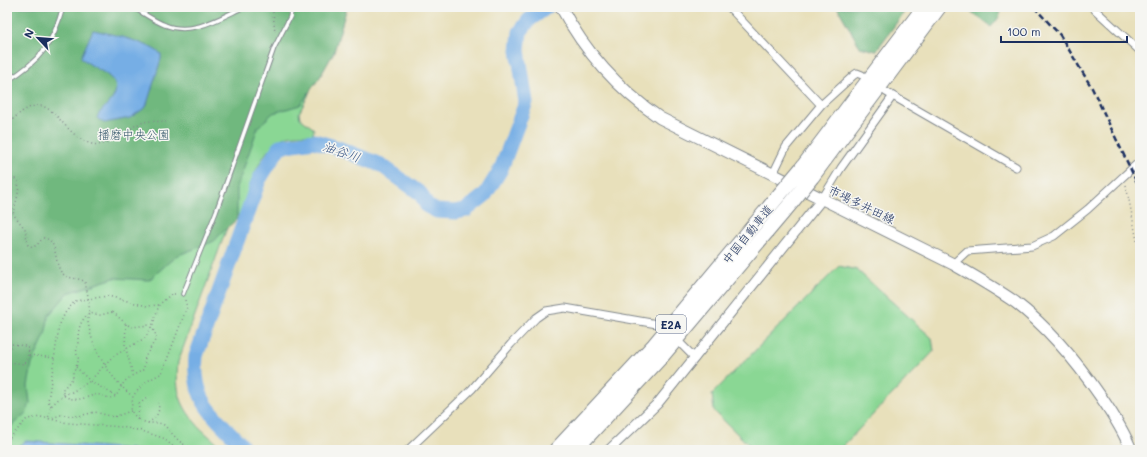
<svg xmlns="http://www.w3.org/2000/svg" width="1147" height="457" viewBox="0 0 1147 457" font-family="Mali,'Klee One',sans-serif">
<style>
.green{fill:#8ad794;stroke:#528379}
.forest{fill:#6fb87e;stroke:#45746e}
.water{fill:#76aee5;stroke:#486ea2}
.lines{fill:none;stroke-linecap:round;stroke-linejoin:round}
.river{stroke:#76aee5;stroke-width:15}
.service-casing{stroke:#82888c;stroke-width:5.5}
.minor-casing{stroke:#82888c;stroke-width:9}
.tertiary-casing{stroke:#82888c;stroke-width:11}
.secondary-casing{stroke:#82888c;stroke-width:13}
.motorway-casing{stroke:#82888c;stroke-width:16}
.path{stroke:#82888c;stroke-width:1.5;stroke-dasharray:1 3;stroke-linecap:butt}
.service{stroke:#fff;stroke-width:3.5}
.minor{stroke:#fff;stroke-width:7}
.tertiary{stroke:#fff;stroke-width:9}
.secondary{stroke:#fff;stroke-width:11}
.motorway{stroke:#fff;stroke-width:14}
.rail{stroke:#1b2f5e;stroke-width:2.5;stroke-dasharray:6 3;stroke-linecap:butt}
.motorway-bridge-casing{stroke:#82888c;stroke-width:16;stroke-linecap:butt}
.motorway-bridge{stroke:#fff;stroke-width:14}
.labels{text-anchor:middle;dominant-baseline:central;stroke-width:3;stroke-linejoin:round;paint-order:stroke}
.shield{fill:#f6f6f2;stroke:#5d6b8a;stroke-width:1}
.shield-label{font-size:11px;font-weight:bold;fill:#1b2f5e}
.park-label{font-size:12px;fill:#37596c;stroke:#f6f6f2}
.street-label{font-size:12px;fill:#1b2f5e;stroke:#f6f6f2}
.water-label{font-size:13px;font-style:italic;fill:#365586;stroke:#f6f6f2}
</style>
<rect width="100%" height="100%" fill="#f6f6f2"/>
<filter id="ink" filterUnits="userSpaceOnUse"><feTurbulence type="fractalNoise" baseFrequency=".025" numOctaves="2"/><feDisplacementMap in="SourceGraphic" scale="8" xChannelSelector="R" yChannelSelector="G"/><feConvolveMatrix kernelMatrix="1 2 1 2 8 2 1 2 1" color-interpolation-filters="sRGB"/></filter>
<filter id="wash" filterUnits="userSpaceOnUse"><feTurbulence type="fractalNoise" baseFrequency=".012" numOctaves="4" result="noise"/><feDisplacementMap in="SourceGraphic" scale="16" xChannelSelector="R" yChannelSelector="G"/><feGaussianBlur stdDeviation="0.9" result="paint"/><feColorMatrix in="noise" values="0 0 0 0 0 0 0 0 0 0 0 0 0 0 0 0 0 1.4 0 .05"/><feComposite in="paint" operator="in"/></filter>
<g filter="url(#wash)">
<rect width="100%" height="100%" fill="#e8e0bb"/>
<!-- green -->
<path class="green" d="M7,7L321,61L308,96L299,113L300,118L314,129L313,135C304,135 293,134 285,137C258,149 249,191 239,216L232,214L178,362C175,391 180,406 200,428C208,436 216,441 223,450H7Z
M839,266L857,270L932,338L934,351L839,450H754L714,411L712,394Z"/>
<!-- forest -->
<path class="forest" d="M7,7H347L334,52L320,77L300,105L273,113L258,127L237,187V219L212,242L176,256L149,280L114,278L68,293L49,315L45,335L32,364L28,386L30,403L27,412L7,430Z
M837,7H908L876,51L860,47Z
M965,7H1001C1002,16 996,21 991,27Z"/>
<!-- water -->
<path class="water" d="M93,30C112,34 147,42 161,54V59L146,107L130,118L104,123L97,118C100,109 110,105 114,96C124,75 90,69 81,57Z
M26,441L131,449L135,450H17L20,445Z"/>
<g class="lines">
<!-- river -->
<path class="river" d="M246,450C217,416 192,406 196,356L259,180L280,146L314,141L338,148L381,165L421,194L427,206L437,211L455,212L466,210L485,195L501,169L526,102L518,50L520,32L529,20L547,7"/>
</g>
</g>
<g filter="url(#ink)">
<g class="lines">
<!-- service casing -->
<g class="service-casing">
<path id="service" d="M133,7C143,13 154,21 165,25C192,36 220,18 244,7
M7,81C40,61 53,44 63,7
M183,294L216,212L274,48L290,17L292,7"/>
</g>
<!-- minor casing -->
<g class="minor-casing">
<path id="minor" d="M729,7L821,105
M1092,7L1140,51
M886,92L1016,167
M773,174L786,147L821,105L854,75L857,73L862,75
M822,199L841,168L892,97
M953,264L967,251L1032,246L1054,236L1088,209L1140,161
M679,342L695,358
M408,450L472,389L511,344L536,318L546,311L565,308L657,324"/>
</g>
<!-- tertiary casing -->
<g class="tertiary-casing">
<path id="tertiary" d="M609,450L658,403L822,199"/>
</g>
<!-- secondary casing -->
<g class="secondary-casing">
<path id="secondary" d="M561,7C585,52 618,89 660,118L953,264C974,276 995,288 1015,302C1049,328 1077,362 1101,397C1112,413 1124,431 1131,450"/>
</g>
<!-- motorway casing -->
<g class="motorway-casing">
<path id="motorway" d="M801,169L924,7
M812,177L939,7
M556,450L654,345L780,194
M575,450L663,355L792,202"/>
</g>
<!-- path -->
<path class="path" d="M273,12L275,32
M7,125C52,78 54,130 89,143C108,151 126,127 144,122C150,120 159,122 166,122
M7,176C11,177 16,178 18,182C20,190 16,204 13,211L14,215L25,229L28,245L33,247L37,245L43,238C59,239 53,263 62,273C68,280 79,277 85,282C87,291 90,304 89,313C88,317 88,318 88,322C92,350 111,379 132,396
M1126,185L1140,256
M185,300L187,307L162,373L144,383L133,396L131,411L138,420L148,423H159L164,425L179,441L192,450
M113,312L126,324L132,327L149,325L155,332L156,339L145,357L144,369C139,373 134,374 130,377C113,389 124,405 97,394C84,398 75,403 63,395V389L73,378V372L76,367L79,359C74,352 78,348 78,341C78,329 80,321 89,313L100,315Z
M126,324L125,345L133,375
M12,344L25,346L29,349L27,361L24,364L10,362L8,353Z
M29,355L55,358
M76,367L90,381L116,396
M51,406L48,401L59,326L65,313L75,301L108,296L147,306L159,305
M131,411L114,417L95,412L79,416L61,415L48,419L51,406L63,395L72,392L90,381L112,357L145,338L152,327L159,305L171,294H177
M138,420L139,404L147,398
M148,423C155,418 161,413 158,403
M7,441L27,419L41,417L68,423L122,427L142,431L163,438L177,450"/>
<!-- service -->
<use href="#service" class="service"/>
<!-- minor -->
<use href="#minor" class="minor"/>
<!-- tertiary -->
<use href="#tertiary" class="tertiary"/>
<!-- secondary -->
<use href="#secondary" class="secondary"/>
<!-- motorway -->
<use href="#motorway" class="motorway"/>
<!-- rail -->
<path class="rail" d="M1034,7L1060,35L1092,88L1140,189"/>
<!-- motorway-bridge casing -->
<g class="motorway-bridge-casing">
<path id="motorway-bridge" d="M780,194L801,169
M792,202L812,177"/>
</g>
<!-- motorway-bridge -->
<use href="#motorway-bridge" class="motorway-bridge"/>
</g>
</g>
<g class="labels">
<!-- shield labels -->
<rect class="shield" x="656" y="315" width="30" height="18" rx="3"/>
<g class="shield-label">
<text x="671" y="324">E2A</text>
</g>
<!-- park labels -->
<g class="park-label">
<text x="134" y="134">播磨中央公園</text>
</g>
<!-- street labels -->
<g class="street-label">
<text transform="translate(862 204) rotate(26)">市場多井田線</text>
<text transform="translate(747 234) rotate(-51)">中国自動車道</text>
</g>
<!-- water labels -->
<g class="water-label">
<text transform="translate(342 151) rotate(19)">油谷川</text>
</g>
</g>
<!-- margin -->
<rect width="1147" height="457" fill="none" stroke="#f6f6f2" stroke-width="24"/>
<!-- north arrow -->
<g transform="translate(38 38) rotate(296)" stroke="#f6f6f2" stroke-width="3" paint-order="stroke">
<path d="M0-3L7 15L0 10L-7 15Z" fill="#1b2f5e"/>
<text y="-6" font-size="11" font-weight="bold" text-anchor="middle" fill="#1b2f5e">N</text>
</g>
<!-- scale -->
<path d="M1001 36v6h126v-6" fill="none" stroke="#1b2f5e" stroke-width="2"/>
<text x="1007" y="36" font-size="12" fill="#1b2f5e" stroke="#f6f6f2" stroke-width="3" paint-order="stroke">100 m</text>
</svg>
